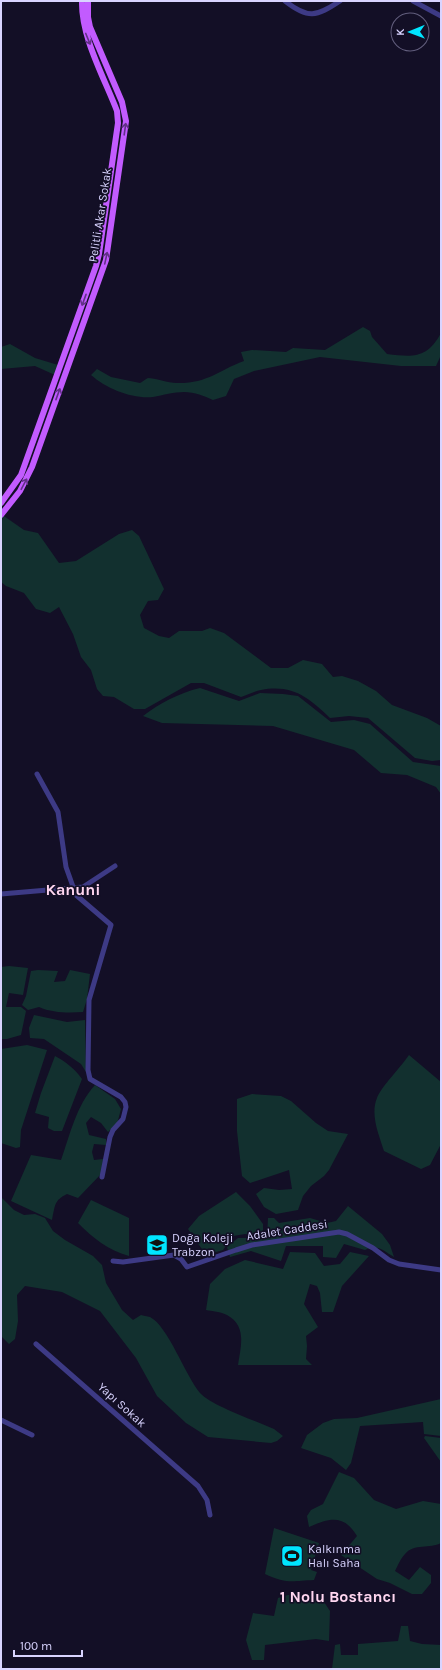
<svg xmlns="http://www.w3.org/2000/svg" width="442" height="1670" viewBox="0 0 442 1670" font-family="Karla,sans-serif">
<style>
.green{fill:#12302f}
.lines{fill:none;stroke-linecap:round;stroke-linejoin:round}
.minor{stroke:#3d3a85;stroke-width:5}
.major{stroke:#c25bff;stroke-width:6}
.oneway{stroke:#623188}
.labels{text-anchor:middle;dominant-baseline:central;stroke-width:3.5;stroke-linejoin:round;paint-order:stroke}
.street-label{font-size:12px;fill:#d9d4ff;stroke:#130f26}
.poi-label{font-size:12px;fill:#d9d4ff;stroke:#130f26;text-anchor:start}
.district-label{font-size:16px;font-weight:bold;fill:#ffd6f0;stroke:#130f26}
</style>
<rect width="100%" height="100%" fill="#130f26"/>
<!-- green -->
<path class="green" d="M363,327L370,331L372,337L387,354C413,357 427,359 441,333V355L436,366H401L320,357L254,371L234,379L226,396L213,400C204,396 195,392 184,392C174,392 163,395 153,397C132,399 107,389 91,375L97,369L111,377L140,383C142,382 146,379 148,378C154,378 169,383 176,383C207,384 217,371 244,361L241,352L252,350L286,352L293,348L325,350Z
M10,344L35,358L58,365L55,375L35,366L1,369V347Z
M1,514L24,530L38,533L59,563L76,561L119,534L132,530L139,536L164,589L158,600L148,601L140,615L144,628L159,636L169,638L179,631H202L210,628L224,633L271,668H288L303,660L322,664L333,677L342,676L358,681L376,691L392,705L427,718L441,726V760L432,761L415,758L368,718L349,716L330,718C309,698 293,684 261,690C255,691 247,695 241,697L204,683H191L145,709H134L114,697L103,696L97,689L91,670L81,657L73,634L59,607L50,613L36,609L24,593L6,586L1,582Z
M200,688L239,701L260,693L283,694L298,696L331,722L354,720L370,724L413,762L441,766V794L436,787L407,775L381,773L354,750L273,726L162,723L143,716C160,703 179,693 200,688Z
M9,966L28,968L23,995L9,993L6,1007H21L26,1011L21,1035L7,1039H1V967Z
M38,970L58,971L54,982L65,981L70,970L90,974L87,999L83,1012C69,1013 52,1013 39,1007L28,1010L22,1005L26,996L31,971Z
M34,1015L67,1022L85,1020L86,1072L81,1064L44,1039L30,1038L29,1028Z
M27,1045L47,1050L21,1130L20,1147L16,1148L1,1143V1049Z
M409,1055L441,1082V1144L430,1165L421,1169L384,1151C379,1135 370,1115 377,1098C381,1087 401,1067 409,1055Z
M55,1056C66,1062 74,1068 82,1079L62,1131H54L48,1128L49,1117L35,1113L41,1093Z
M95,1085L115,1099L121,1109L117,1124L108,1132L101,1123L91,1117L86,1123L89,1135L106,1139V1145L94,1144L92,1152L94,1160L103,1159L102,1173L78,1198L67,1194C54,1200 55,1206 52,1220L11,1201L31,1155L61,1160C70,1135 76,1106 95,1085Z
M252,1094L281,1096L291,1101L316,1123L328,1131L348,1134L329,1170L324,1176L311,1186L303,1196L298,1210L276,1214L264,1207L256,1194L264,1188L279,1190L292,1189L289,1170L250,1183L242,1176L237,1131V1099Z
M236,1192L250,1206L263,1224V1234L258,1236L245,1234L233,1236L223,1250L206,1255L188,1229L199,1216Z
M1,1197L14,1210L24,1215L35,1214L45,1218L53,1231L65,1240L93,1256L102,1265L106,1283L122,1310L133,1320L141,1315C143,1316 147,1316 150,1317C168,1326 185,1375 200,1393C212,1406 256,1421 274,1429L283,1436L277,1441L271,1443L208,1437L186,1423L157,1396L136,1358L100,1311L62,1292L25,1286L17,1295L18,1321L15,1339L9,1344L1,1336Z
M91,1200L129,1218V1256C108,1250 93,1238 78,1223Z
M348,1206L382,1234L390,1245L394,1257C382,1250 378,1244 365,1250L344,1244L336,1258L323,1257V1246H286L281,1261L251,1251L230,1257L227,1247L238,1238H267L268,1218H274L279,1223L310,1218L327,1223L336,1221Z
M290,1252L315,1253L324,1266L340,1264L350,1252L369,1256L342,1286L333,1312H322L320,1293L317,1286L310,1284L304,1304L318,1327L306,1336L307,1346L306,1359L312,1365H238C241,1346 247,1326 227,1315C221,1312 212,1311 206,1310L210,1284L225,1269L245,1260L283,1269Z
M441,1399V1436L424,1434L423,1422L360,1426L351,1463L346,1470L331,1458L301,1448L307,1435L323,1423L334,1419L357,1418Z
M425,1436L441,1438V1462L424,1438Z
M339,1472L354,1478L374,1500L396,1509L423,1501L441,1504V1543C430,1549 414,1543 405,1554C401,1558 398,1565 395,1571L409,1580L420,1567L431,1575V1583L422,1594H412L390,1583L377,1579L341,1555L357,1536C344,1514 329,1518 309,1527L307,1516L311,1510L323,1504Z
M274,1528L319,1543L311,1570L317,1572L314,1580C292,1581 286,1584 265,1574Z
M318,1593L330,1611L329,1641L316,1639L265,1645L264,1660H252L246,1640L253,1613L274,1616L278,1598L288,1595Z
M401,1626H408L410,1641L422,1644L441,1645V1669H332L335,1645L340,1644L341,1655H358V1644L398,1641Z"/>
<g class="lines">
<!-- minor -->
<path class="minor" d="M285,1C308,19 316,17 340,1
M413,1L441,16
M37,774L58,812L66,867L76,895L111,925L89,1000L88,1070L90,1079L121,1097L125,1102L126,1107L123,1119L113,1130L110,1137L102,1177
M1,894L83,887L115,866
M113,1261L123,1262L174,1255L181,1259L187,1267L236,1250L252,1245L339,1232L347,1234L373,1248L389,1260L399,1264L441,1270
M36,1344L198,1486L207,1500L210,1515
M1,1420L32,1435"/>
<!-- major -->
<path class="major" d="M1,503L21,475L96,266L99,254L118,123L117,111C104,77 81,37 82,1
M1,515L20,491L32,467L106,260L126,121L122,102L90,27L88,17V1"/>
</g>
<!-- one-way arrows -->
<defs><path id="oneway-shaft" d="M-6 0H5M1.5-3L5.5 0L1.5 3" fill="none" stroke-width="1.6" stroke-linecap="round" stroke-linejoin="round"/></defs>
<g class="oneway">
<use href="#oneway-shaft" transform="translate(88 39) rotate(68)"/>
<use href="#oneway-shaft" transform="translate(125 129) rotate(-82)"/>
<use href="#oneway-shaft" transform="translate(106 258) rotate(-78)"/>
<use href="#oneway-shaft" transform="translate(84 300) rotate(110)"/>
<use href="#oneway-shaft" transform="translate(58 394) rotate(-70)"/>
<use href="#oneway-shaft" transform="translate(24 484) rotate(-62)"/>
</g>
<!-- icons -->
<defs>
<g id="school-square" transform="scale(1.15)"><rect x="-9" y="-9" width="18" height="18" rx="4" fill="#00e5ff" stroke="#130f26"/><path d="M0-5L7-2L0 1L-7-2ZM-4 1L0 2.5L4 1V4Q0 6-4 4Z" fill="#111"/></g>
<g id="stadium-square" transform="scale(1.15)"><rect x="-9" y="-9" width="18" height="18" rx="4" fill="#00e5ff" stroke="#130f26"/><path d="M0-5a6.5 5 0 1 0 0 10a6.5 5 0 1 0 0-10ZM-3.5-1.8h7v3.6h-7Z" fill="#111"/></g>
</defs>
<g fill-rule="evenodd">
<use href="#school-square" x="157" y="1245"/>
<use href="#stadium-square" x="292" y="1556"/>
</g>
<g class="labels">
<!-- street labels -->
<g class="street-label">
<text transform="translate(100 215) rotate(-81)">Pelitli Akar Sokak</text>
<text transform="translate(287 1230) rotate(-9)">Adalet Caddesi</text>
<text transform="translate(122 1405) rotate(42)">Yapı Sokak</text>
</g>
<!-- poi labels -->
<g class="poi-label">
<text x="172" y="1238">Doğa Koleji<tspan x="172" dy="14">Trabzon</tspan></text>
<text x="308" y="1549">Kalkınma<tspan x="308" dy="14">Halı Saha</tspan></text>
</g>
<!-- district labels -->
<g class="district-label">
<text x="73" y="889">Kanuni</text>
<text x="338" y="1596">1 Nolu Bostancı</text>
</g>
</g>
<!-- border -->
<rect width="442" height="1670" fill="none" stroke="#d9d4ff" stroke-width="4"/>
<!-- north arrow -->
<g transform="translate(410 32) rotate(269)"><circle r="19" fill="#130f26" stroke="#625e7d"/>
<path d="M0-3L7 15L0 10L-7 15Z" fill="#00e5ff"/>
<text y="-6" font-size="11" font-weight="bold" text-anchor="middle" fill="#d9d4ff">K</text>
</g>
<!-- scale -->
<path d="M14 1650v6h68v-6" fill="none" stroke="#d9d4ff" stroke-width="2"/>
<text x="20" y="1650" font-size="12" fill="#d9d4ff" stroke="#130f26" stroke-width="3" paint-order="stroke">100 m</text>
</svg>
